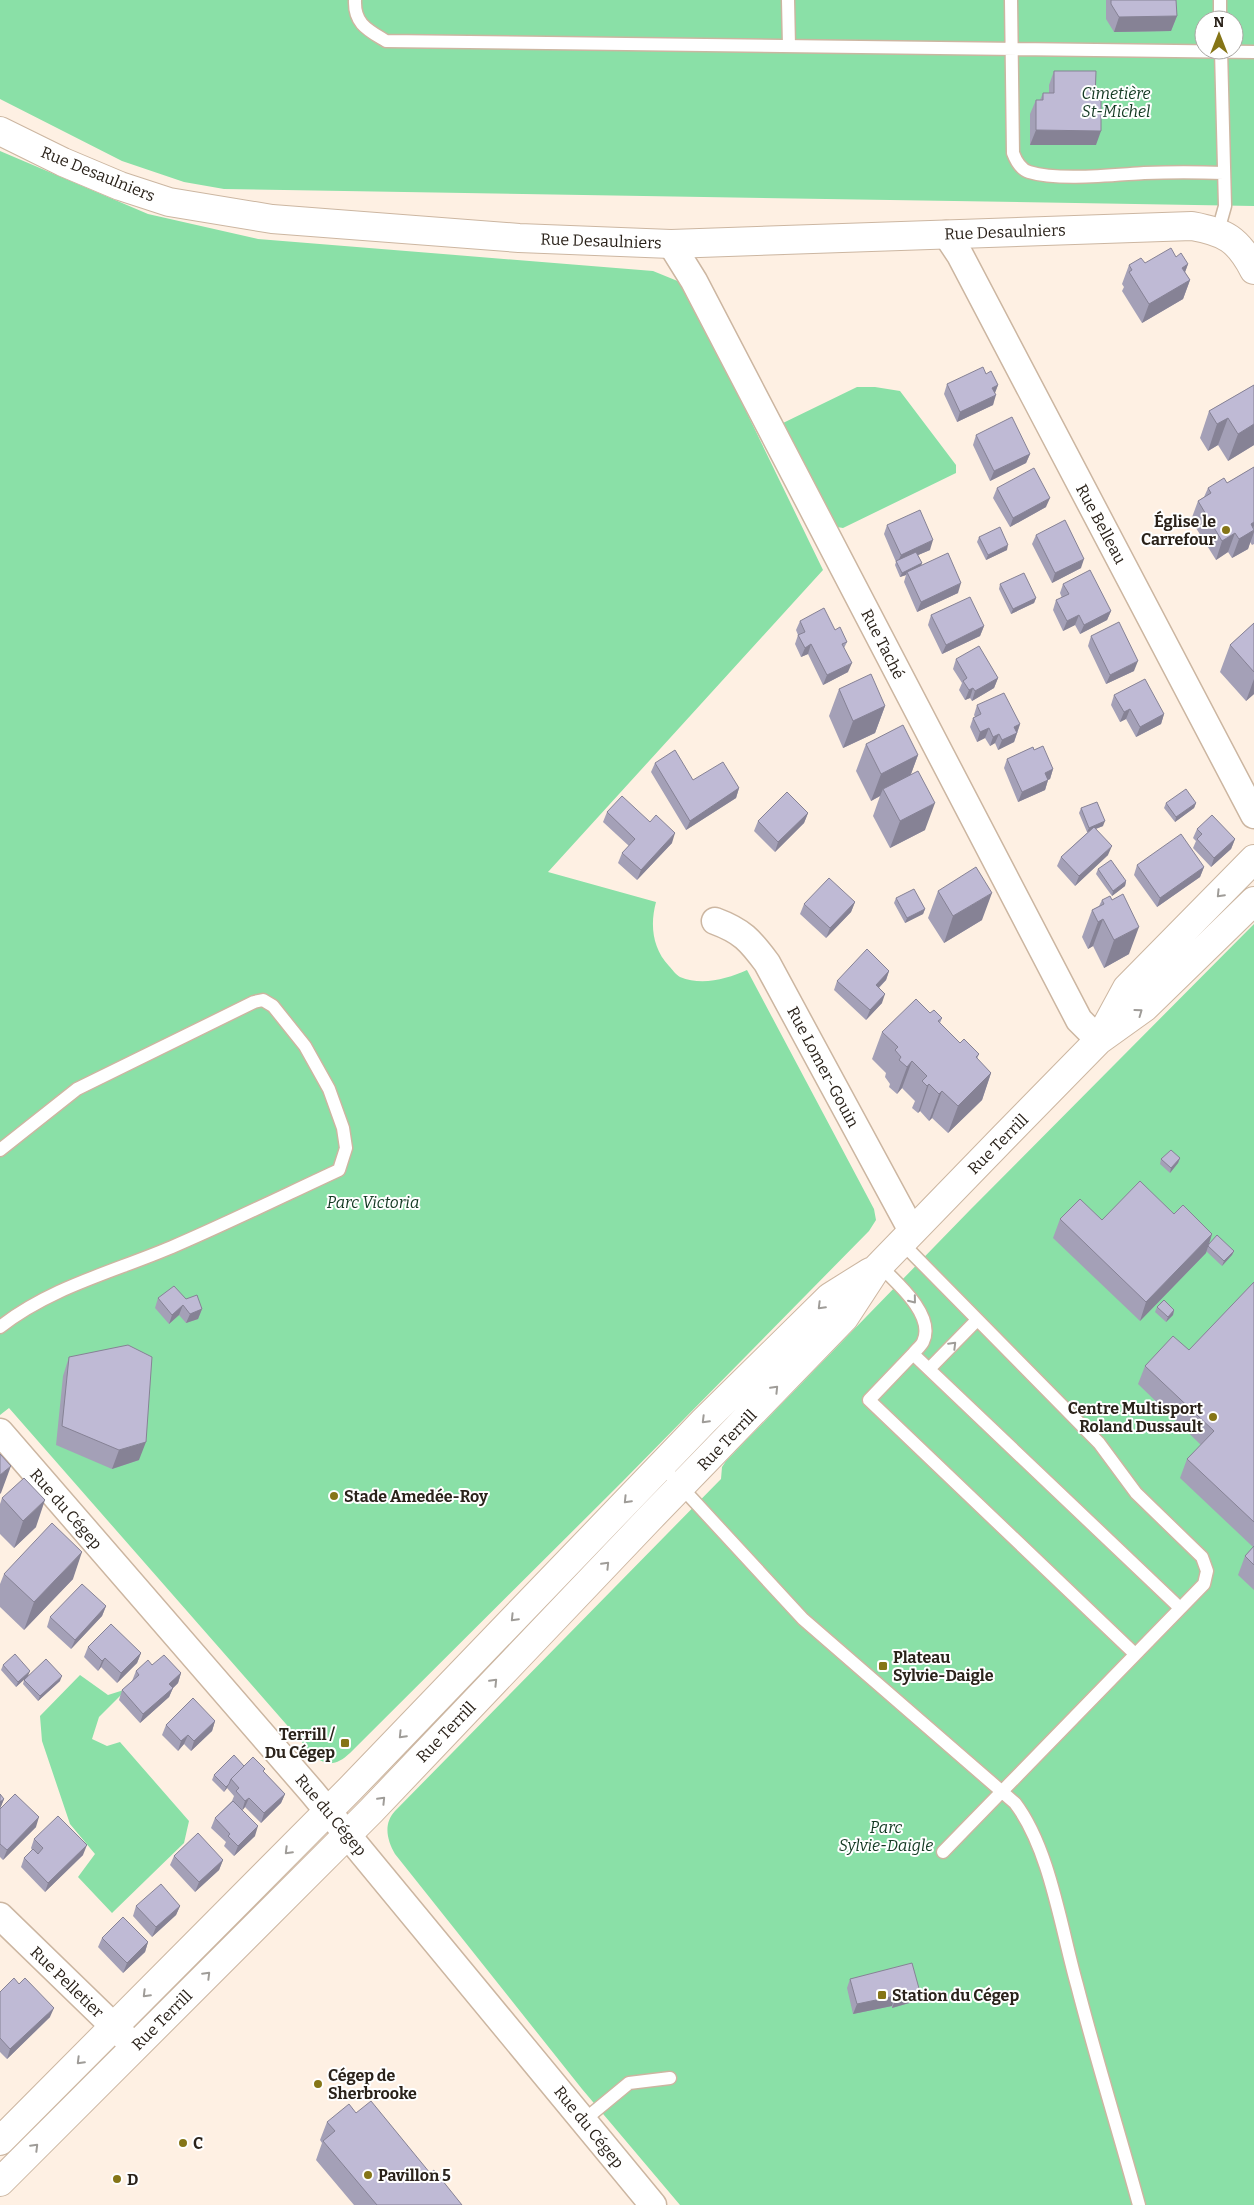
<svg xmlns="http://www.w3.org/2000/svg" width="1254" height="2205" viewBox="0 0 1254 2205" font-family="Bitter,serif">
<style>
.green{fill:#8ae0a7;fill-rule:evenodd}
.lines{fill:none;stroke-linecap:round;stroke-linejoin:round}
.lane-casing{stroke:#ccb6a1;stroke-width:15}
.street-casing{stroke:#ccb6a1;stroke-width:29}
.secondary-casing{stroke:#ccb6a1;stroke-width:30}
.lane{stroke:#fff;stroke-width:12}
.street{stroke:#fff;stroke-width:26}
.secondary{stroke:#fff;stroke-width:28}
.wall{fill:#a4a0b7}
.shaded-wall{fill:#868295}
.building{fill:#bfbad5;stroke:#868295}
.oneway{stroke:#9f9c98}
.poi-dot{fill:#857517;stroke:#fff;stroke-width:2}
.labels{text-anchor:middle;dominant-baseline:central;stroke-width:4;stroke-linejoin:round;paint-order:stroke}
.park-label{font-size:16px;font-style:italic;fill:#133922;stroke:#fff}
.street-label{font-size:16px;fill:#2a221a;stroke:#fff}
.poi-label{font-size:16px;font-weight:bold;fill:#2a221a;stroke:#fff;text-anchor:start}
</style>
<rect width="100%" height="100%" fill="#fef0e3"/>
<!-- green -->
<path class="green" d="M0,0H1254V206L224,189L184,182L122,161L0,99ZM1204,20H1234V50H1204Z
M0,151L148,214L258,239L653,271L680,282L695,306L823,570L548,872L656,902C650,924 652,948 669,966C672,969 676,975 680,977C702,986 727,979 747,970L874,1209L876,1220L869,1231L622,1482L350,1753C337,1765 328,1767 314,1756L9,1408L0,1415Z
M857,387H875L900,391L956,465V473L843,528L837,527L783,423Z
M1254,924V2205H680L582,2089L395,1854C387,1840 383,1824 395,1811L721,1479L722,1467L726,1461L970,1210Z
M80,1675L108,1695L127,1689L99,1717L92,1739L107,1746L120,1742L189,1821L184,1843L112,1913L78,1877L95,1854L70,1824L42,1741L40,1716Z"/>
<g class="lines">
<!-- lane casing -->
<g class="lane-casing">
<path id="lane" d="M355,0C354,24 368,30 386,41L1254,52
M788,0L789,46
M1011,0L1013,153C1016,161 1020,169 1029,172C1058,181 1112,175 1144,173C1170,172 1197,172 1224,173
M1220,0V20
M1218,231L1225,206L1221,50
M0,1150L77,1089L254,1002L263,1000L273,1006L305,1046L329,1089L343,1128L346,1148L339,1170C283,1196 228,1223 172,1247C113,1272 51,1287 0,1327
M901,1242L1099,1443L1136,1493L1202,1557L1207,1571L1204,1584L943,1852
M879,1265C895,1281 936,1315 923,1342C921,1346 916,1350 913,1354
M929,1369L977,1320
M661,1465L803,1619L1015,1803C1050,1849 1061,1929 1077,1985C1096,2059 1119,2132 1139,2205
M1135,1654L869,1400L913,1354L1180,1608
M583,2121L629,2083L670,2078"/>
</g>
<!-- street casing -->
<g class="street-casing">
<path id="street" d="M946,234L960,255L1254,815
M671,244L694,281L1079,1020L1099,1040
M715,921C742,931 750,940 767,963L912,1231
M0,1432L312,1792L653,2205
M0,1916L135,2047"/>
</g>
<!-- secondary casing -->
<g class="secondary-casing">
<path id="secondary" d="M0,131L63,162L120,186L169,202L272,219L519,238L671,244L1192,226C1225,232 1238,239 1254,270
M1102,1034L1127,988L1254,859
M0,2141L350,1789L704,1421L830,1297L870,1272
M0,2182L371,1811L649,1519L844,1318L876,1269L1005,1136L1099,1040L1145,1007L1254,901"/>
</g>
<!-- lane -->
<use href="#lane" class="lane"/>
<!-- street -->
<use href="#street" class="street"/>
<!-- secondary -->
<use href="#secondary" class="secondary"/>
</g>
<!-- wall -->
<path class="wall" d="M1106,0H1176L1177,16L1171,31L1114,32L1106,19Z
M1054,71L1095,100L1096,145H1030V114L1036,100H1040L1043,93H1049V85Z
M1176,257L1188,264L1185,272L1190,280L1183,299L1142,323L1122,291L1124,287L1122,284L1129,265L1145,263Z
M986,374L998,385L995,393L993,405L957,422L944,394L947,384Z
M1254,385V445L1228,461L1218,445L1208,451L1200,438L1209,411Z
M976,435L1030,454L1026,463L990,481L973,445Z
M1254,467V544L1252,545L1250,542L1248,549L1232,558L1228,552L1216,560L1191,520L1198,501L1204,497L1208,488L1227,483Z
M997,488L1046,507L1010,527L993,498Z
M887,525L930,550L918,555L922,563L921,566L958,593L917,612L904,582L906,575L900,577L895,565L896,562L884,534Z
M1036,535L1081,568L1052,583L1032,544Z
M979,537L1007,550L986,560L977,542Z
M1000,584L1036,598L1034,603L1011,614L999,589Z
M1063,584L1111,611L1107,620L1080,634L1075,625L1063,631L1053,610L1056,600L1062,598L1060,593Z
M931,615L984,626L980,636L942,654L928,625Z
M800,621L835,630L847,642L844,648L848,672L823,685L808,654L801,657L795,644L798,635L796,630Z
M1254,623V694L1246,701L1220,672L1230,645Z
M1091,636L1134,671L1106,684L1088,646Z
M956,659L998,678L994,688L972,701L970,698L965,700L959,690L962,683L953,669Z
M839,689L885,706L875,733L843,748L829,716Z
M1114,695L1164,714L1161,724L1136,737L1126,719L1120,722L1111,705Z
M977,705L1020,724L1014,742L998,750L995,743L990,746L985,738L977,742L970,727L973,718L975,717L974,715Z
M866,744L918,755L911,774L925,830L890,848L873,816L880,796L871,801L856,771Z
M1034,750L1053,769L1050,779L1048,780L1045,790L1018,802L1004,768L1007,759Z
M655,763L693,780L739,788L736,798L686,830L651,772Z
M1166,803H1196L1194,808L1175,822L1164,808Z
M1081,808L1103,826L1096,829L1108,855L1075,886L1057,866L1061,857L1088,832H1087L1079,813Z
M607,812L650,822L672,843L637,880L618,863L622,853L629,846L603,822Z
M808,813L804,823L775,852L754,831L758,821Z
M1197,829L1235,839L1231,849L1211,867L1193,848L1196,841L1193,838Z
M1137,865L1204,867L1200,877L1157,907L1134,875Z
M1098,869L1126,881L1125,886L1112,896L1096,874Z
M938,891L982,920L944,943L928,918Z
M896,898L925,909L923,914L905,923L894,903Z
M1102,900L1129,954L1104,968L1093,946L1088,949L1082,937L1092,910L1099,906Z
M855,902L851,912L826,938L800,914L804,904Z
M889,971L886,980L879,988L882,1003L866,1020L834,990L837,981Z
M930,1013L942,1018L940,1023L960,1043L979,1054L977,1059L991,1073L982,1100L948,1133L932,1118L929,1121L920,1111L918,1113L912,1108L915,1101L902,1088L897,1094L889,1087L890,1084L885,1077L886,1073L872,1059L882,1032Z
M1180,1158L1178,1163L1170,1173L1160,1164L1161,1159Z
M1174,1214L1212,1234L1209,1244L1234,1251L1232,1255L1222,1266L1206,1251V1253L1140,1321L1053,1238L1060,1219L1102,1220Z
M1254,1282V1590L1238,1575L1245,1556L1253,1547L1180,1478L1187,1459L1201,1445L1138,1384L1145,1366L1189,1350Z
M158,1298L186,1299L202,1309L198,1319L186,1323L179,1315L169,1324L155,1308Z
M1157,1307L1174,1310L1173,1315L1166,1322L1155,1312Z
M69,1357L139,1460L112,1469L56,1445L63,1376Z
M2,1498L36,1527L14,1548L0,1534V1504Z
M4,1574L73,1579L24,1630L0,1607V1584Z
M106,1606L102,1616L71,1649L47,1627L50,1617Z
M88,1647L141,1653L137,1663L117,1683L101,1667L98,1671L84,1657Z
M3,1665L28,1676L16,1687L1,1670Z
M136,1671L181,1673L178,1683L173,1688L169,1697L140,1723L119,1700L122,1690L132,1681Z
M24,1680L60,1681L38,1701L23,1684Z
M215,1721L212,1731L191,1751L184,1744L178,1751L162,1735L166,1725Z
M244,1766L264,1772L285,1794L281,1803L261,1823L245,1807L242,1810L255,1836L234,1856L224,1846L226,1842L211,1828L215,1818L232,1801L234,1796L227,1788L224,1792L212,1780L214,1775Z
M0,1794L4,1799L0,1808L36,1827L3,1860L0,1857Z
M34,1839L83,1855L45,1892L21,1867L24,1858L32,1850L31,1848Z
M174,1856L223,1860L219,1870L195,1892L170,1865Z
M136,1906H180L176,1915L152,1937L133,1916Z
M102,1938L148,1942L145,1952L123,1973L98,1947Z
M850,1979L916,2001L892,2008V2006L853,2014L847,1988Z
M19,1984L50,2017L7,2059L0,2052V1992Z
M356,2113L430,2173L462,2205H354L316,2160L322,2143L320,2140L327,2122Z"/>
<!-- shaded-wall -->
<path class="shaded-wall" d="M1177,16L1171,31L1114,32L1119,17Z
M1036,130L1101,131L1096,145H1030Z
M1188,264L1181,283L1182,268Z
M1190,280L1183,299L1142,323L1149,304Z
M998,385L994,395L992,388Z
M996,395L993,405L957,422L960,412Z
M1228,418L1218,445L1208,451L1217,424Z
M1254,424V445L1228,461L1238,434Z
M1030,454L1026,463L990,481L994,471Z
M1050,498L1046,507L1010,527L1013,518Z
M1254,522V526L1252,532L1254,530V532L1248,549L1232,558L1239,539L1251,524Z
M1235,533L1228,552L1216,560L1222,541Z
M933,540L930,550L897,564L901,555Z
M1008,545L1007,550L986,560L988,555Z
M1084,559L1081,568L1052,583L1055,573Z
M922,563L920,568L907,572L906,575L900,577L902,573Z
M961,583L958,593L917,612L921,602Z
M1036,598L1034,603L1011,614L1013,609Z
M1111,611L1107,620L1080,634L1084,625Z
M1079,615L1075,625L1063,631L1067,621Z
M984,626L980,636L942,654L946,645Z
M811,644L808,654L801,657L805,648Z
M1138,661L1134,671L1106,684L1110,675Z
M852,663L848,672L823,685L827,675Z
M998,678L994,688L972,701L975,691Z
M1254,679V694L1246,701Z
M973,688L970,698L965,700L969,690Z
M885,706L875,733L843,748L853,721Z
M1130,709L1126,719L1120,722L1124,712Z
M1164,714L1161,724L1136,737L1140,727Z
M1020,724L1014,742L998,750L1002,740L1014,727Z
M989,728L985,738L977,742L980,732Z
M999,734L995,743L990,746L993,737Z
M918,755L908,782L883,789L880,796L871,801L881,774Z
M1053,769L1050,779L1041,783L1045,773Z
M1048,780L1045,790L1018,802L1022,792Z
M739,788L736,798L686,830L690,821Z
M935,803L925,830L890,848L900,821Z
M1196,803L1194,808L1175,822L1176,817Z
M808,813L804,823L775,852L778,842Z
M1105,821L1103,826L1087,832L1089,828Z
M675,833L672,843L637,880L641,870Z
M1235,839L1231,849L1211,867L1214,858Z
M1112,846L1108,855L1075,886L1079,876Z
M1204,867L1200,877L1157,907L1160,898Z
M1126,881L1125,886L1112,896L1113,891Z
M992,893L982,920L944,943L953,916Z
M855,902L851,912L826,938L830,928Z
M925,909L923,914L905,923L907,918Z
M1103,919L1093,946L1088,949L1098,922Z
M1139,927L1129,954L1104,968L1114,940Z
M889,971L886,980L872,994L876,985Z
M885,994L882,1003L866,1020L870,1010Z
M912,1061L902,1088L897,1094L907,1067Z
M991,1073L982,1100L948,1133L958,1106Z
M929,1084L920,1111L918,1113L927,1086Z
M942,1091L932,1118L929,1121L939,1094Z
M1180,1158L1178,1163L1170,1173L1171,1168Z
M1212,1234L1206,1253L1140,1321L1146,1302Z
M1234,1251L1232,1255L1222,1266L1224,1261Z
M183,1305L179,1315L169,1324L172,1315Z
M202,1309L198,1319L186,1323L190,1314Z
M1174,1310L1173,1315L1166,1322L1168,1317Z
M146,1442L139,1460L112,1469L119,1450Z
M11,1466L1,1493L0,1494V1475Z
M45,1500L36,1527L14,1548L23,1521Z
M82,1552L73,1579L24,1630L34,1602Z
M106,1606L102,1616L71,1649L75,1640Z
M141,1653L137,1663L117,1683L121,1673Z
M105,1658L101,1667L98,1671L102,1661Z
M30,1671L28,1676L16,1687L18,1682Z
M181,1673L178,1683L173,1688L169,1697L140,1723L143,1714L169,1684Z
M62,1676L60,1681L38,1701L40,1696Z
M215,1721L212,1731L191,1751L194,1741Z
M188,1735L184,1744L178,1751L181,1741Z
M229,1784L227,1788L224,1792L226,1787Z
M285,1794L281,1803L261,1823L264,1813Z
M249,1798L245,1807L242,1811L245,1801Z
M4,1799L0,1809V1802Z
M39,1817L36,1827L3,1860L7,1850Z
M258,1826L255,1836L234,1856L238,1846Z
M87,1845L83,1855L45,1892L48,1883Z
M223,1860L219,1870L195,1892L199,1882Z
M180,1906L176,1915L152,1937L156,1927Z
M148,1942L145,1952L123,1973L127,1963Z
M920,1992L916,2001L892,2008L896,1998Z
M895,1996L892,2006L853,2014L857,2004Z
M54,2008L50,2017L7,2059L10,2049Z"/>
<!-- building -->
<path class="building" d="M1111,0H1176L1177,16L1119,17L1111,4Z
M1054,71H1096L1095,100H1101V131L1036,130V100H1043V93H1054Z
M1171,248L1176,257L1181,253L1188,264L1182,268L1190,280L1149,304L1129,272L1132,270L1129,265L1141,258L1145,263Z
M983,367L986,374L991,371L998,385L992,388L996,395L960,412L947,384Z
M1254,385V424L1238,434L1228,418L1217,424L1209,411Z
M1012,417L1030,454L994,471L976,435Z
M1254,467V522L1251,524L1254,530L1239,539L1235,533L1222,541L1198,501L1211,493L1208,488L1224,478L1227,483Z
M1034,468L1050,498L1013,518L997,488Z
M920,510L933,540L901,555L887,525Z
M1065,520L1084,559L1055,573L1036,535Z
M1000,527L1008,545L988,555L979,537Z
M916,552L922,563L902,573L896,561Z
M948,553L961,583L921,602L907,572Z
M1090,570L1111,611L1084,625L1079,615L1067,621L1056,600L1069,594L1063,584Z
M1024,573L1036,598L1013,609L1000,584Z
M970,597L984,626L946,645L931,615Z
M824,608L835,630L840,627L847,642L842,644L852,663L827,675L811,644L805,648L798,635L805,632L800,621Z
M1119,622L1138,661L1110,675L1091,636Z
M1254,623V672L1230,645Z
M979,646L998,678L975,691L973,688L969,690L963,681L967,678L956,659Z
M871,674L885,706L853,721L839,689Z
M1145,679L1164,714L1140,727L1130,709L1124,712L1114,695Z
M1004,693L1020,724L1014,727L1017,733L1002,740L999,734L993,737L989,728L980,732L973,718L981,714L977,705Z
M903,725L918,755L881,774L866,744Z
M1043,746L1053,769L1045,773L1048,780L1022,792L1007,759L1033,747L1034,750Z
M675,750L693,780L723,762L739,788L690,821L655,763Z
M918,771L935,803L900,821L883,789Z
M1186,789L1196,803L1176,817L1166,803Z
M787,792L808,813L778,842L758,821Z
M622,796L650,822L656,815L675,833L641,870L622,853L635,839L607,812Z
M1097,802L1105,821L1089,828L1081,808Z
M1212,815L1235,839L1214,858L1197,839L1202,834L1197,829Z
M1094,827L1112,846L1079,876L1061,857Z
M1181,834L1204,867L1160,898L1137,865Z
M1111,860L1126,881L1113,891L1098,869Z
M976,867L992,893L953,916L938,891Z
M829,878L855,902L830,928L804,904Z
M914,889L925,909L907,918L896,898Z
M1123,894L1139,927L1114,940L1103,919L1098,922L1092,910L1104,904L1102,900L1110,896L1112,900Z
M867,949L889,971L876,985L885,994L870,1010L837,981Z
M916,999L930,1013L934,1010L942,1018L938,1021L960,1043L964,1039L979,1054L976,1057L991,1073L958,1106L942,1091L939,1094L929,1084L927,1086L922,1081L927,1076L912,1061L907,1067L899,1060L901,1057L895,1050L898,1047L882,1032Z
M1171,1150L1180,1158L1171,1168L1161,1159Z
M1140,1181L1174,1214L1183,1205L1212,1234L1146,1302L1060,1219L1080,1199L1102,1220Z
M1217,1235L1234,1251L1224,1261L1208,1246L1209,1244Z
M1254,1282V1522L1187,1459L1214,1431L1145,1366L1173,1336L1189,1350Z
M174,1286L186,1299L197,1295L202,1309L190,1314L183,1305L172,1315L158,1298Z
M1164,1300L1174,1310L1168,1317L1157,1307Z
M128,1345L152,1357L146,1442L119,1450L62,1426L69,1357Z
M0,1454L11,1466L0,1475Z
M24,1478L45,1500L23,1521L2,1498Z
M52,1523L82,1552L34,1602L4,1574Z
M1254,1546V1565L1245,1556Z
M82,1584L106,1606L75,1640L50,1617Z
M111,1624L141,1653L121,1673L105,1658L102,1661L88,1647Z
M15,1654L30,1671L18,1682L3,1665Z
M164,1655L181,1673L169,1684L173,1688L143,1714L122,1690L139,1675L136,1671L148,1660L152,1665Z
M46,1659L62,1676L40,1696L24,1680Z
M193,1698L215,1721L194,1741L188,1735L181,1741L166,1725Z
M234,1755L244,1766L231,1779L229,1784L226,1787L214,1775Z
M253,1757L265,1769L263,1771L285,1794L264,1813L249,1798L245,1801L236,1791L239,1788L231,1779Z
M0,1794L4,1799L0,1802Z
M15,1794L39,1817L7,1850L0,1844V1809Z
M233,1801L258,1826L238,1846L228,1836L230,1834L215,1818Z
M58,1816L87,1845L48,1883L24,1858L33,1849L38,1854L43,1848L34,1839Z
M198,1833L223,1860L199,1882L174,1856Z
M161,1884L180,1906L156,1927L136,1906Z
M123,1917L148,1942L127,1963L102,1938Z
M912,1963L920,1992L896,1998L895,1996L857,2004L850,1979Z
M14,1978L19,1984L25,1978L54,2008L10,2049L0,2038V1992Z
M371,2101L430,2173L434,2170L462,2205H377L323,2141L335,2131L327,2122L349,2104L356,2113Z"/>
<!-- one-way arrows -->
<defs><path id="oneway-chevron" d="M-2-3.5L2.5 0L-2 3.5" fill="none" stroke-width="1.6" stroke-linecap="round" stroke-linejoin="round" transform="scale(1.25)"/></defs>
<g class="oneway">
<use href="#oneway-chevron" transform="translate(1220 894) rotate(134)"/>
<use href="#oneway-chevron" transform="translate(1139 1012) rotate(-36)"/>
<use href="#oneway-chevron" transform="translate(913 1300) rotate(51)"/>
<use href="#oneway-chevron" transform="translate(821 1306) rotate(135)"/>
<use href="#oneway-chevron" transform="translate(953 1345) rotate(-45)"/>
<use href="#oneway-chevron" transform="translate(775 1389) rotate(-46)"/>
<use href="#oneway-chevron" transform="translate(705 1420) rotate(135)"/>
<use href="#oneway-chevron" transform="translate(627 1500) rotate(134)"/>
<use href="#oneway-chevron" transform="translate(606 1565) rotate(-46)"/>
<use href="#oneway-chevron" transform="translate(514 1618) rotate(134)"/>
<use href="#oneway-chevron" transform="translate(494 1682) rotate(-46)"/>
<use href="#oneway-chevron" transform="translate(402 1735) rotate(134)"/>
<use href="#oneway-chevron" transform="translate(382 1800) rotate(-46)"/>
<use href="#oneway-chevron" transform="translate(288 1851) rotate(135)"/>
<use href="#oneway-chevron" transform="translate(207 1975) rotate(-45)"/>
<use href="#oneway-chevron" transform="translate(146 1994) rotate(135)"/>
<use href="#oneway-chevron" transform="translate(80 2061) rotate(135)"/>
<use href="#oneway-chevron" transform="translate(35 2147) rotate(-45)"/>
</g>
<!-- markers -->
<g class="poi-dot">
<circle cx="1226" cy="530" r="5"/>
<circle cx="1213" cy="1417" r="5"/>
<circle cx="334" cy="1496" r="5"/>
<rect x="878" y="1661" width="10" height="10" rx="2.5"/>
<rect x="340" y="1738" width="10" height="10" rx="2.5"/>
<rect x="877" y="1990" width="10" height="10" rx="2.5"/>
<circle cx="318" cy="2084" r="5"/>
<circle cx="183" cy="2143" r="5"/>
<circle cx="368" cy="2175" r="5"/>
<circle cx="117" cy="2179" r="5"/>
</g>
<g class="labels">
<!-- park labels -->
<g class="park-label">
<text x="1116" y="93">Cimetière<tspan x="1116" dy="18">St-Michel</tspan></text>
<text x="373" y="1202">Parc Victoria</text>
<text x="886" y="1827">Parc<tspan x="886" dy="18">Sylvie-Daigle</tspan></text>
</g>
<!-- street labels -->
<g class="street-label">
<text transform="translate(98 174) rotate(22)">Rue Desaulniers</text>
<text transform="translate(1005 232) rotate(-2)">Rue Desaulniers</text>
<text transform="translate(601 241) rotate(2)">Rue Desaulniers</text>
<text transform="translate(1101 524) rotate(62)">Rue Belleau</text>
<text transform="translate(883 644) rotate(63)">Rue Taché</text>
<text transform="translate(823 1067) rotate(62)">Rue Lomer-Gouin</text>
<text transform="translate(998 1144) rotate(-45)">Rue Terrill</text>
<text transform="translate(727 1440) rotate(-46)">Rue Terrill</text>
<text transform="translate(66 1509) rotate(49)">Rue du Cégep</text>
<text transform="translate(446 1732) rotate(-46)">Rue Terrill</text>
<text transform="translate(331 1815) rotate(50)">Rue du Cégep</text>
<text transform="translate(67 1982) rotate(44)">Rue Pelletier</text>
<text transform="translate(162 2020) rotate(-45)">Rue Terrill</text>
<text transform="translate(589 2127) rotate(51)">Rue du Cégep</text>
</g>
<!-- poi labels -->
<g class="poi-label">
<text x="1216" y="521" text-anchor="end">Église le<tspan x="1216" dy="18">Carrefour</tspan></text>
<text x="1203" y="1408" text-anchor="end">Centre Multisport<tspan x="1203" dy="18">Roland Dussault</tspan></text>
<text x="344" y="1496">Stade Amedée-Roy</text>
<text x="893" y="1657">Plateau<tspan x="893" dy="18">Sylvie-Daigle</tspan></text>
<text x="335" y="1734" text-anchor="end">Terrill /<tspan x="335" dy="18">Du Cégep</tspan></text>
<text x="892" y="1995">Station du Cégep</text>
<text x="328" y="2075">Cégep de<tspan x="328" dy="18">Sherbrooke</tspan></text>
<text x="193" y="2143">C</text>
<text x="378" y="2175">Pavillon 5</text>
<text x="127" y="2179">D</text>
</g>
</g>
<!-- north arrow -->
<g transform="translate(1219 35)"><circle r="24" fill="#ffffff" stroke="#aaa7a3"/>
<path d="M0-4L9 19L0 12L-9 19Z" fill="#857517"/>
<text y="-8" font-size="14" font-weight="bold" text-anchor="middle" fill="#2a221a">N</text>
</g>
</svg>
